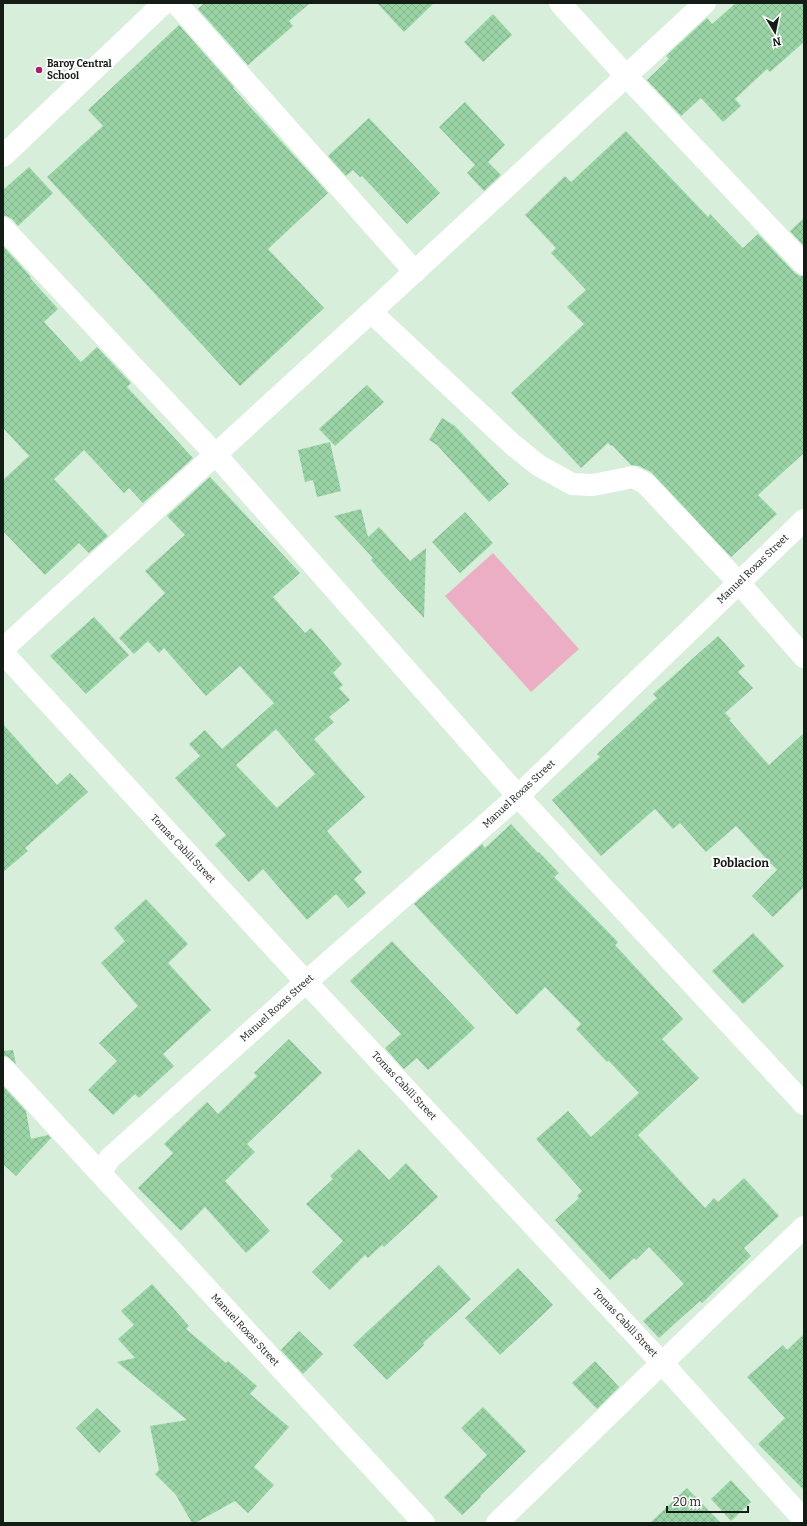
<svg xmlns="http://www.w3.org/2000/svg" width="807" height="1526" viewBox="0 0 807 1526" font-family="Bitter,serif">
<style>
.green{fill:#ebaec4}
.building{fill:url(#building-cross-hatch);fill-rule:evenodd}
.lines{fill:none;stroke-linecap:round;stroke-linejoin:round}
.street{stroke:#fff;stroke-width:22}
.secondary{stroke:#fff;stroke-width:22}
.poi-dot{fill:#a92066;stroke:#fff;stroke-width:1.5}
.labels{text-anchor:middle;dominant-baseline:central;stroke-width:4;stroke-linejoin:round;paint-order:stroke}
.poi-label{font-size:10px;font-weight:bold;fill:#131c15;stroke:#fff;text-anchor:start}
.street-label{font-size:10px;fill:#131c15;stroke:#fff}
.quarter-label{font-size:12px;font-weight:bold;fill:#131c15;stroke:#fff}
</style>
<defs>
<pattern id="building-cross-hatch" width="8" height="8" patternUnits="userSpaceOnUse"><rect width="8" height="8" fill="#9ad3a5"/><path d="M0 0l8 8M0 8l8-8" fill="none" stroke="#84b58d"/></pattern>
</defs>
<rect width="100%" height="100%" fill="#d6eeda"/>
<!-- green -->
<path class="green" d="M493,553L579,649L531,692L445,596Z"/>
<!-- building -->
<path class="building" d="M204,3H310L289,21L293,26L248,65L198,9Z
M377,3H434L404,32Z
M736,3H804V42L770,72L767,69L735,99L741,106L723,122L701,98L681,116L647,80L669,59L666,56L707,18L712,24Z
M493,14L512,35L483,62L464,42Z
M179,25L234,87L233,88L328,193L268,249L324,308L240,386L47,177L103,126L88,110Z
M465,102L505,145L488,162L501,175L484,191L467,173L475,165L439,127Z
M369,118L440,193L407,224L362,176L360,177L353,170L346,176L328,156Z
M626,131L708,217L710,214L743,248L758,234L795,273L800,276H804V453L758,495L777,514L731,557L651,472L639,466L631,465L612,445L611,446L608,443L581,468L511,393L584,324L567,307L586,290L551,253L556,248L525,215L565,176L571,182Z
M29,167L53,193L18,226L12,219L7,216H3V190Z
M804,218V246L790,231Z
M3,246L31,277L30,278L58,309L44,322L81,362L97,347L131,383L127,387L193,458L143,503L129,488L124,493L84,450L54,479L108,536L89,553L79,543L45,575L3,531V480L29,456L3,428Z
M367,385L384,402L335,446L319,429Z
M442,418L455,426L509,484L489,502L437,445L429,440Z
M330,442L341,491L317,497L313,480L305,482L298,450Z
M210,477L300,573L273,597L305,633L311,628L342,664L333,673L343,685L339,688L350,700L329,717L334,722L314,739L365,797L327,831L362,872L354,879L366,893L348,908L336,894L307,920L263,869L249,882L215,845L226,835L175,778L200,756L189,744L205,730L222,749L274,703L240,666L206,696L164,648L159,653L148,641L134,654L119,638L165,593L145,571L185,535L167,516ZM276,729L315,774L277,808L236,765Z
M361,509L368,537L379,527L410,561L426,548L424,618L383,574L371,560L373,558L334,516Z
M465,512L493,543L460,573L432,542Z
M94,617L129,655L86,694L50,656Z
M718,636L745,666L738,672L753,688L725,713L731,719L729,720L769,765L804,733V887L773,917L752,896L777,870L736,826L706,852L680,823L673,829L655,809L601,856L552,800L600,757L597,754L657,698L653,694Z
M3,724L57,785L70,773L88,792L25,848L28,851L3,872Z
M511,824L538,853L539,852L559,873L554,877L618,942L615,945L683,1019L662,1039L699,1078L638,1135L705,1208L714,1198L718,1202L744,1178L779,1216L744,1248L751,1256L702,1303L700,1301L659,1338L643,1321L684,1284L649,1247L636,1260L634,1258L610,1280L555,1220L579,1198L577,1196L582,1191L536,1139L568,1111L591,1137L639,1093L609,1061L607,1062L576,1029L581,1024L545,987L517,1015L414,904L482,844L485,848Z
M146,899L188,944L168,963L211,1010L163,1054L174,1066L139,1098L135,1094L113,1115L88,1090L117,1061L99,1043L138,1006L101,963L125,941L114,928Z
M753,933L784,966L743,1004L712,971Z
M392,941L475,1028L428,1070L417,1058L404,1069L385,1048L401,1034L350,981Z
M289,1039L322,1073L247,1144L255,1152L225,1181L270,1231L246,1253L205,1207L181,1231L138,1188L173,1153L164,1144L207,1102L218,1114L257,1076L254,1073Z
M13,1050L16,1064L7,1056H3V1051Z
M3,1086L26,1111L31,1139L48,1135L51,1138L16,1176L3,1164Z
M359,1149L389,1180L406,1163L438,1197L384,1247L382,1245L368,1258L365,1255L330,1290L312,1272L343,1241L306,1204L333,1179L330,1176Z
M439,1265L471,1299L423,1343L424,1345L387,1380L353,1345Z
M518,1268L553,1305L500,1355L465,1318Z
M152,1284L189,1326L186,1329L226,1363L228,1361L257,1386L250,1394L289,1427L254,1467L274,1485L248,1513L235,1501L195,1523H192L176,1495L155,1474L159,1470L150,1426L187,1420L117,1362L135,1358L118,1339L134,1325L121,1311Z
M299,1331L323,1354L303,1374L281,1350Z
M804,1334V1490L758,1444L785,1418L747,1377L783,1345L787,1350Z
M595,1361L619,1387L597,1409L572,1383Z
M483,1407L526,1451L480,1496L481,1497L462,1515L444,1497L487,1455L461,1428Z
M97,1408L121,1431L99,1453L76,1428Z
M731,1480L751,1502L731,1521L711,1499Z
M687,1488L721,1523H650Z"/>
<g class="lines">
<!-- street -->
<path class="street" d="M176,3L415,272
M560,3L627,77L804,264
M3,228L216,455L518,796L804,1104
M371,312L512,444L538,465L572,484L593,485L633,477L645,483L739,583L804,657
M3,649L371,312L705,3
M3,1068L100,1173
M424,1523L100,1173L110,1158L306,982L518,796L804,520
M497,1523L662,1363L804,1520"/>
<!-- secondary -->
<path class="secondary" d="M3,156L164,3
M3,653L306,982L662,1363L804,1227"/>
</g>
<!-- markers -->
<circle class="poi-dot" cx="39" cy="70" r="4"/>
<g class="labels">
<!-- poi labels -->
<g class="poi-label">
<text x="47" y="64">Baroy Central<tspan x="47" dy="12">School</tspan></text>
</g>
<!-- street labels -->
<g class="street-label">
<text transform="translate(753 569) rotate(-44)">Manuel Roxas Street</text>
<text transform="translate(519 794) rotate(-43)">Manuel Roxas Street</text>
<text transform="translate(183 849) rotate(47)">Tomas Cabili Street</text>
<text transform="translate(277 1008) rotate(-42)">Manuel Roxas Street</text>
<text transform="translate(404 1086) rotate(47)">Tomas Cabili Street</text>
<text transform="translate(625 1323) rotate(47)">Tomas Cabili Street</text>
<text transform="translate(245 1330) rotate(47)">Manuel Roxas Street</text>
</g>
<!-- quarter labels -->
<g class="quarter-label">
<text x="741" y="863">Poblacion</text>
</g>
</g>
<!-- border -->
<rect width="807" height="1526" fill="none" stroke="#131c15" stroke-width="8"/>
<!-- north arrow -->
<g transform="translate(775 32) rotate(170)" stroke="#ffffff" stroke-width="3" paint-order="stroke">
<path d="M0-3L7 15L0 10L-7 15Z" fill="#131c15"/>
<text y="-6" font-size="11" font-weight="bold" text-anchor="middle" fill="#131c15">N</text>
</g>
<!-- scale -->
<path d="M667 1506v6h81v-6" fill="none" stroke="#131c15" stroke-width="2"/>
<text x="673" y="1506" font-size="12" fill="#131c15" stroke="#ffffff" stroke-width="3" paint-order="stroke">20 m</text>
</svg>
